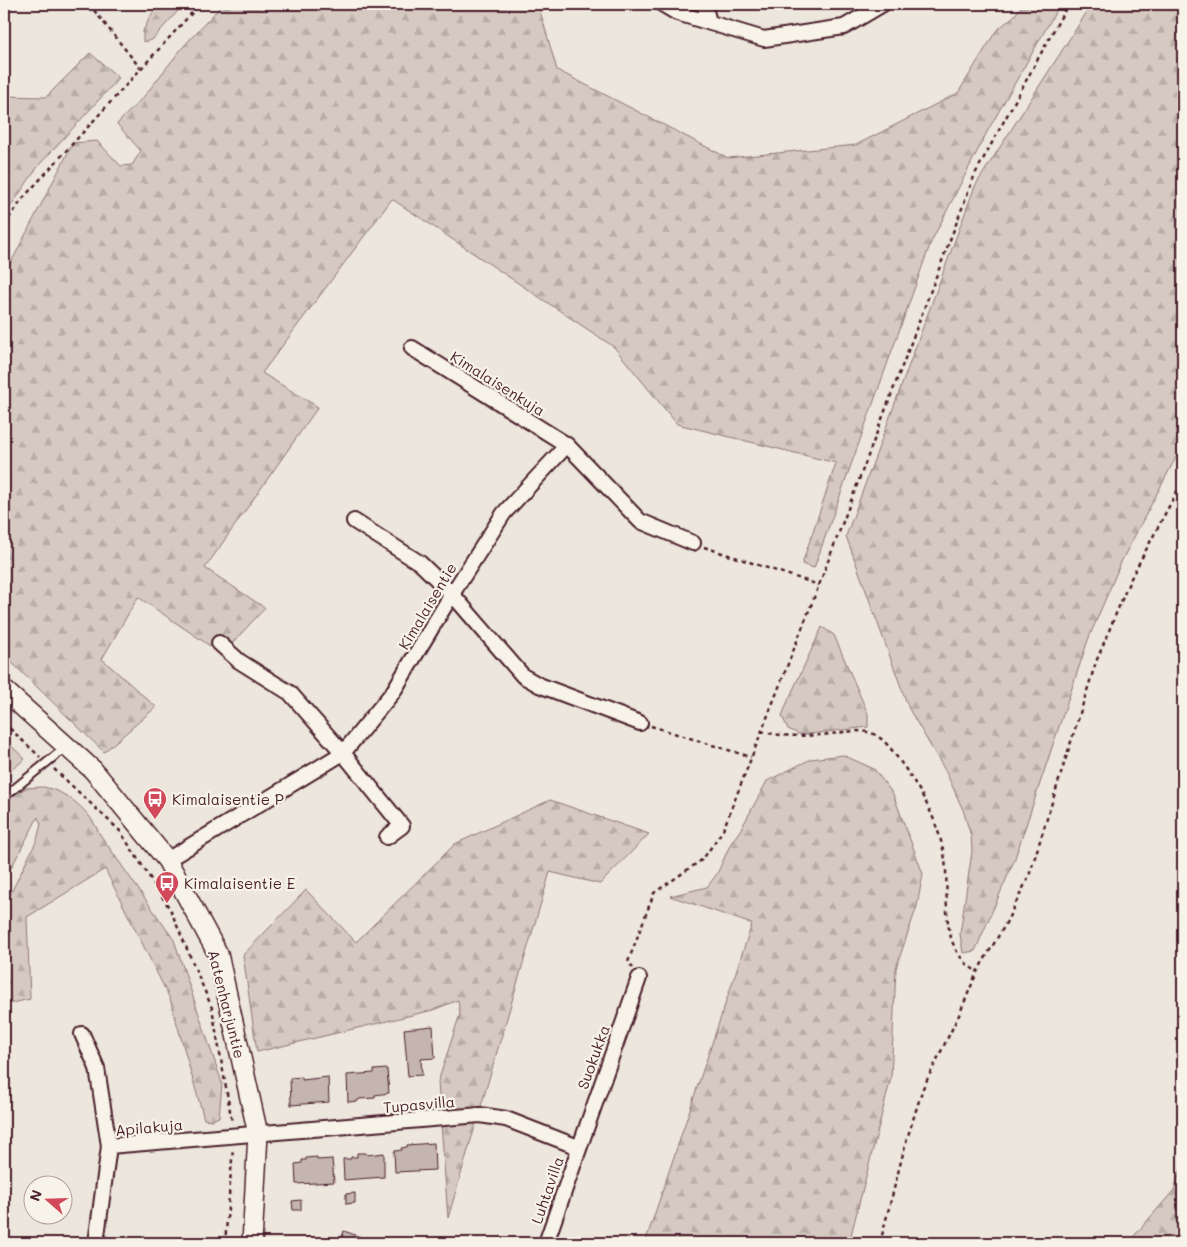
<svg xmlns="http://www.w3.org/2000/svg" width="1187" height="1247" viewBox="0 0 1187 1247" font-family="Mali,sans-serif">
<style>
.forest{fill:url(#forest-firs);stroke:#907476}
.building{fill:#c4b5b0;stroke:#4a1f2b}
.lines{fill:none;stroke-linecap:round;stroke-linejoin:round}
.lane-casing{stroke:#4a1f2b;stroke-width:11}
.street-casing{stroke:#4a1f2b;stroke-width:18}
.secondary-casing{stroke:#4a1f2b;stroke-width:22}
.path{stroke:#4a1f2b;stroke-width:2.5;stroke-dasharray:4 4;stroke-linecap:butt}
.lane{stroke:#f7f3e8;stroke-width:7}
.street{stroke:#f7f3e8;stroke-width:14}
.secondary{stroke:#f7f3e8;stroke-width:19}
.labels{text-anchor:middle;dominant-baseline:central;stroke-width:4.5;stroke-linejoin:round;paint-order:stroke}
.street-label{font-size:15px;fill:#4a1f2b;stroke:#f7f3e8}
.poi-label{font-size:15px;fill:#4a1f2b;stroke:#f7f3e8;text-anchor:start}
</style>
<defs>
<pattern id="forest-firs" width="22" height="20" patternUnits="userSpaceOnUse" patternTransform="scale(1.25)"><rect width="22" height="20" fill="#d5c9c2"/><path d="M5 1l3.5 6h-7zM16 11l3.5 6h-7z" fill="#b8aca7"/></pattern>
</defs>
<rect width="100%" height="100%" fill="#ece6dd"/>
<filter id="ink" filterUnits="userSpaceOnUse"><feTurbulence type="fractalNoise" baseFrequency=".02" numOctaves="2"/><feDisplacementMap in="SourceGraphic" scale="10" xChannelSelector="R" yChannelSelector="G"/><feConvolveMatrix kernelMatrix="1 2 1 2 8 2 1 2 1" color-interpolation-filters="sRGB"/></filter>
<g filter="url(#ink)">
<!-- forest -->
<path class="forest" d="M157,4H184L152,40L143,42V31Z
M223,4H538L557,70L728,158L856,145L958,93L996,31L1015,15L1023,4H1060L987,132L931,242L814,568L802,564L836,463L677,424L614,347L392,199L262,373L318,407L205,568L265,608L222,654L138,597L102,659L156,707L104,752L4,655V276L73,143L97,141L121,166L132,165L141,151L117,124L146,94L182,48Z
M1092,4H1183V444L1122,560L1088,640L1014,861L975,951L963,953L960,934L972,851L971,836L963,810L946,772L909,709L846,536L975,186Z
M90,53L119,78L39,165L4,216V96L46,97Z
M822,627L834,635L868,714V727L801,735L788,729L782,716L787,703Z
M4,739L25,759L4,776Z
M843,755L874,769L893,794L923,874L917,906L896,968L891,1078L849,1243H645L752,924L670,896L707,887L717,874L731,843L741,829L767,781L811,759Z
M43,787C67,791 90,811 99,833L174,940L222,1083L219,1117L212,1120L204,1119L170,999L105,869L27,917L30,999L4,1005V907L37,840L41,824L38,817L4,881V801L26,788Z
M550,800L649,834L600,884L550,872L448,1218L438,1082L460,1014L458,1000L433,1010L257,1052L243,955L306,890L356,942L455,844Z
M1183,1163V1243H1128L1174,1190Z"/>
<!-- building -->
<path class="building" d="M433,1026L435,1058L421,1059L422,1075L408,1076L404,1029Z
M387,1069L389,1093L375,1095V1098L359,1099L358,1101L348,1102L347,1075L374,1073V1070Z
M302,1077V1080L328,1077L329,1102L291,1105L290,1078Z
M434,1143L435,1170L395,1172L394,1151L402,1150L401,1148L407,1147V1145Z
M357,1153H366L367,1155L384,1153V1177L344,1180L343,1159H351V1157H357Z
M317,1157V1160L332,1159L334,1182L296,1184L295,1164L302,1163V1160H306V1158Z
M355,1193V1203L346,1204V1194Z
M301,1200V1210H293L292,1201Z
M344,1231L366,1239L365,1243H340Z"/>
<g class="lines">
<!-- lane casing -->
<g class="lane-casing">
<path id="lane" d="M4,797L66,747"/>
</g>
<!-- street casing -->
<g class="street-casing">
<path id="street" d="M662,4L677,13L764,39L844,27L883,4
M704,4L709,22
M412,348L567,445
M354,521L420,563L452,594L523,676L539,685L640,723
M219,643L239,661L290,693L343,753L402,826L387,837
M167,860L343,753L393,692L452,594L504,513L567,445L640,521L693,543
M82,1034L97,1068L109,1146L96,1243
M109,1146L480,1115L506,1119L578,1147
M546,1243L639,978"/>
</g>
<!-- secondary casing -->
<g class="secondary-casing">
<path id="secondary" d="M4,690L93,770L167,860L218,954L258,1134L252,1243"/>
</g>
<!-- path -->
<path class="path" d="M89,4L141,69
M4,225L24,197L200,4
M704,547L819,585
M4,723L40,757
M651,726L751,757
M761,731C780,737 802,736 822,735C837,734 855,728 871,733C884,737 894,753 902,764C921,790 936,818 943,849C952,885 937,934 965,962C969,966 973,969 977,972
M54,769L120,831L170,909L212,1008L232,1122
M633,968L628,962L654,893L703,859L723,830L819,585L975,174L1068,4
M225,1243L233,1148
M880,1243L906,1142L923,1088L959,1015L977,972L1005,925L1029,876L1096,662L1130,580L1183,480"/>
<!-- lane -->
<use href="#lane" class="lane"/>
<!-- street -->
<use href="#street" class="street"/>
<!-- secondary -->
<use href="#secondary" class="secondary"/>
</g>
</g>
<!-- icons -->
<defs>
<g id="bus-pin" transform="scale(1.25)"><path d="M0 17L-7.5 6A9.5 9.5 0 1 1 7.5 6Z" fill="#d1495b" stroke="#f7f3e8"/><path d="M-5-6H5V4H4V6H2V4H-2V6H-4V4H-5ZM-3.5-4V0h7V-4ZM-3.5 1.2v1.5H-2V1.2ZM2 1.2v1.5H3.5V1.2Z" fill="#fff"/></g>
</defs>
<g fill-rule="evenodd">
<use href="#bus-pin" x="155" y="799"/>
<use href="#bus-pin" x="167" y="883"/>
</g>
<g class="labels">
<!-- street labels -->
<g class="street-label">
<text transform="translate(498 383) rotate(32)">Kimalaisenkuja</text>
<text transform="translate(427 606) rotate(-59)">Kimalaisentie</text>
<text transform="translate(227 1004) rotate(76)">Aatenharjuntie</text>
<text transform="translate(593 1057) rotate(-70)">Suokukka</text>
<text transform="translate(419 1104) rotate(-5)">Tupasvilla</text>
<text transform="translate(149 1127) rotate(-5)">Apilakuja</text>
<text transform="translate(547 1190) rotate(-71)">Luhtavilla</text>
</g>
<!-- poi labels -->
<g class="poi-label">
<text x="172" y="799">Kimalaisentie P</text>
<text x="184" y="883">Kimalaisentie E</text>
</g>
</g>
<!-- margin -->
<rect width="1187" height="1247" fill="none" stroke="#f7f3e8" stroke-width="20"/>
<rect x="10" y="10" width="1167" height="1227" fill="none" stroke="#4a1f2b" stroke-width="2" filter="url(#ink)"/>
<!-- north arrow -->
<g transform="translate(48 1200) rotate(290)"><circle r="24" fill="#f7f3e8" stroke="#b29e9c"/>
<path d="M0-4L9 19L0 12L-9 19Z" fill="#d1495b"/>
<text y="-8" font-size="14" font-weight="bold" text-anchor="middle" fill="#4a1f2b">N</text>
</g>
</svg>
